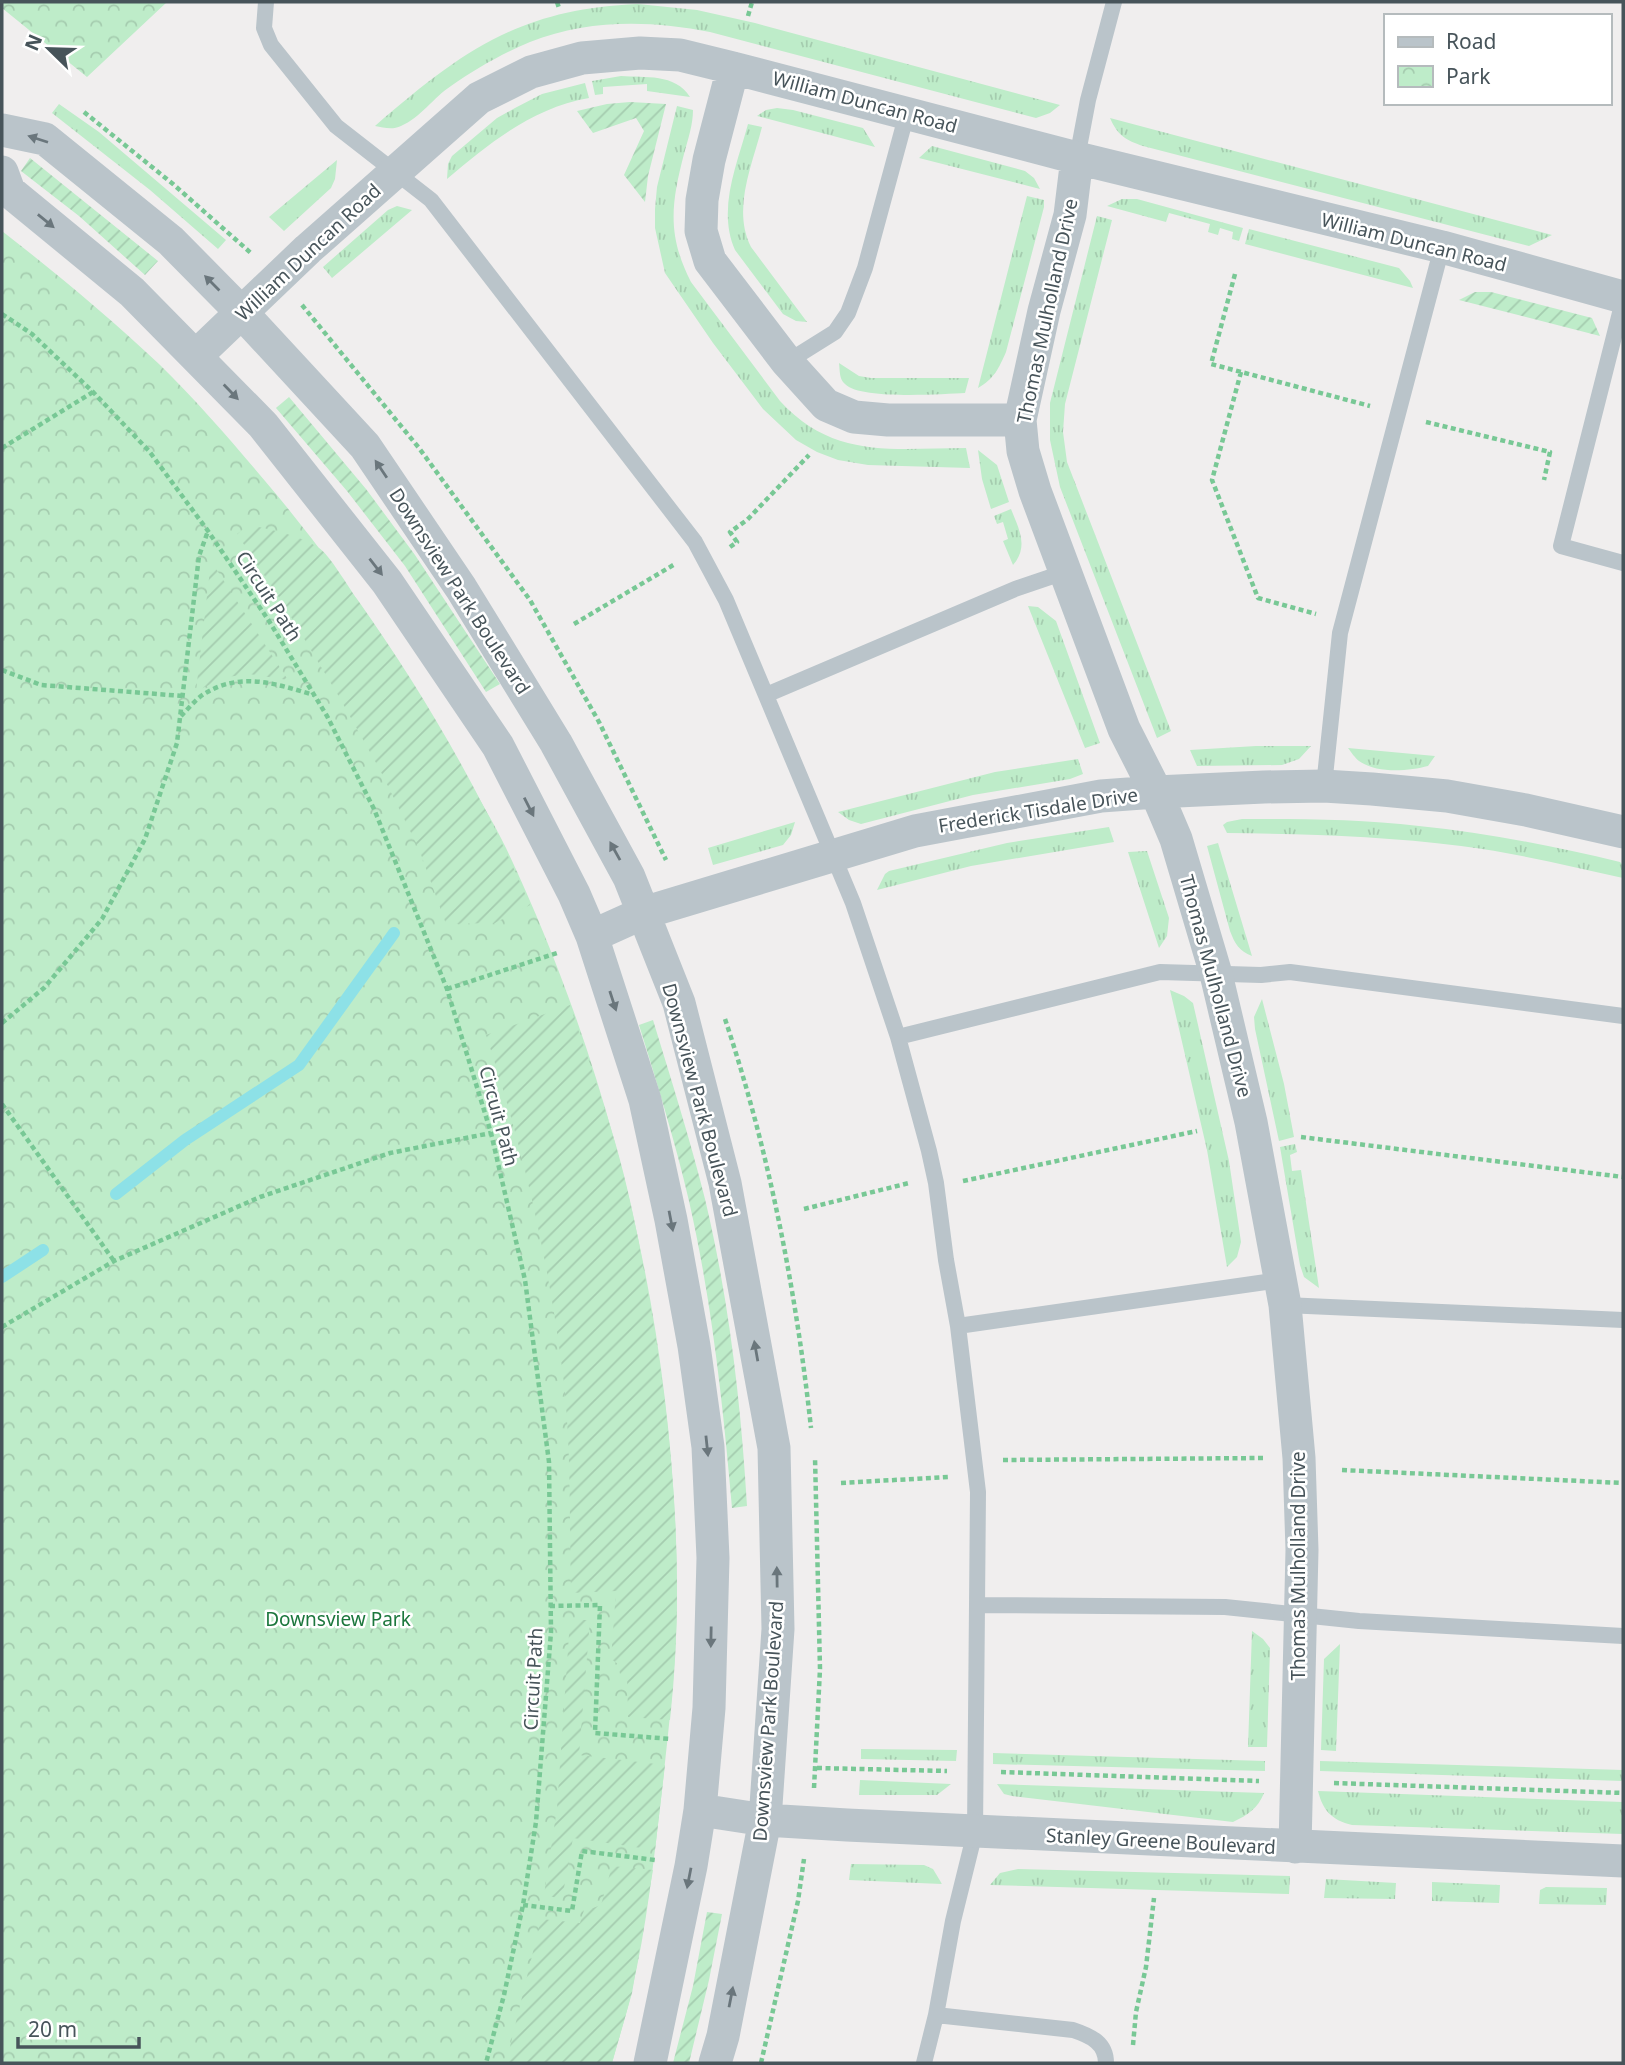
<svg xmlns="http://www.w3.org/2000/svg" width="1625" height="2065" viewBox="0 0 1625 2065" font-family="'Noto Sans',sans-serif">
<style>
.grass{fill:url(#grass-tufts)}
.park{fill:url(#park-crowns)}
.garden{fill:url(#garden-furrows)}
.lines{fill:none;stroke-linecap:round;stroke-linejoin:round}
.stream{stroke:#8de1e7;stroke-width:12}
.path{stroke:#78c895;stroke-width:4.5;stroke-dasharray:5 3.5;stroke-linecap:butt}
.service{stroke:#bac4ca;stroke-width:16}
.minor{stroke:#bac4ca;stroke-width:33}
.oneway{fill:#6a767c}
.labels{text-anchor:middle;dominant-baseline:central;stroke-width:5;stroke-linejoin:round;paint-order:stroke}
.street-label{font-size:19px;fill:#47545a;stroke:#fff}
.park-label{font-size:19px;fill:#1c773d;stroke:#fff}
</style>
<defs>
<pattern id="grass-tufts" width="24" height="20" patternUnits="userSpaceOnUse" patternTransform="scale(1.75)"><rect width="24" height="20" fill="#beecc9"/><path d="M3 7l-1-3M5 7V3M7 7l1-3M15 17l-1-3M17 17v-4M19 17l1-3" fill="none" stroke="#a5ccaf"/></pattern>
<pattern id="park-crowns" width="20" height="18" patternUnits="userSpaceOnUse" patternTransform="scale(1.75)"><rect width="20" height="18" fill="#beecc9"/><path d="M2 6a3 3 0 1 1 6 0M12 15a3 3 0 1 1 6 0" fill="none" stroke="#a5ccaf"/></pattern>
<pattern id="garden-furrows" width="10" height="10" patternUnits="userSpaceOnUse" patternTransform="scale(1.75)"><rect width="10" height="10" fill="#beecc9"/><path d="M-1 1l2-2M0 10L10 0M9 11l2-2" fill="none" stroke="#a5ccaf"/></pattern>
</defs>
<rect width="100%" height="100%" fill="#f0eeee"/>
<!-- grass -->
<path class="grass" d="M638,4L697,10L755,23L1060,105L1050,113L1036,118L710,32C650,20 588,19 530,42C503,53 475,69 451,86C434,97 420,118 401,126C393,130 384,128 375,126C462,51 519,9 638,4Z
M621,76C645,78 675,73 690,97L647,91V84L603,87V94L595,95L592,81Z
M585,83L589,98C532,108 490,143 447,179L448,164L452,156L497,118L515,108L542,94Z
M59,104L99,132L226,240L218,249L150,190L52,113Z
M677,106L693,110C693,125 688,139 684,154C671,204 667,235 691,282L780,401C834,460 894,448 966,448L970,468L868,465L838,460L817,452L796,440L763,409L713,343L665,273L655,228V209L657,187Z
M777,108L793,110L863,128L875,147L757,116L766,110Z
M1110,118L1552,235L1529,246L1143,146C1126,140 1118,136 1110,118Z
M748,124L762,127C752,166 732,209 751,247L807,322L796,321L783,314L735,250C717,209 737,165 748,124Z
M932,146L1025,171L1034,178L1040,189L919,158Z
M337,160L335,179L331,188L284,231L269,217Z
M1027,196L1044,200V207L1006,352C999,368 994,379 978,388Z
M1122,199H1137L1243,228L1239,241L1232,239L1233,232L1220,228L1218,235L1208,232L1210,224L1169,213L1166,222L1107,206Z
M397,206L412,210L332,278L323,267L388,210Z
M1097,216L1112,220L1065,404L1063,432L1067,462L1171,731L1157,738L1060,487L1050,440V403Z
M1249,229L1399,268L1410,281L1413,288L1245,244Z
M839,363L859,376L871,378H969L965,393C942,394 860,400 845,384C839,379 840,371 839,363Z
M978,450L997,465L1009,502L991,509L982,479Z
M1011,509C1019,529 1029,547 1013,565L1003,541L1008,539L1003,522L997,524L994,516Z
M1028,606L1038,607L1056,621L1100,743L1085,748Z
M1256,746H1311L1299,759L1282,765L1197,766L1190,750Z
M1348,748L1435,756L1428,766C1409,771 1377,774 1359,761C1355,758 1351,752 1348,748Z
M1078,759L1083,774L1070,779L973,795L861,824L849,820L838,812L995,772Z
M1242,819C1301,819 1360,819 1419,826C1487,833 1554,846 1620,862L1623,865V878C1569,866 1516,853 1461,846C1383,836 1305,834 1227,833L1223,825L1227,822Z
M795,822L791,835L783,845L713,865L708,848Z
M1109,827L1114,842L971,866L877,890L885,874L889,871L1007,843Z
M1218,843L1252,956C1239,951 1235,944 1230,931L1207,846Z
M1147,851L1169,918L1167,936L1159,948L1128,852Z
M1170,990L1184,996L1193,1003L1229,1161L1241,1242L1237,1257L1227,1267L1207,1150Z
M1262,999L1284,1084L1294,1137L1279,1141L1255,1029L1254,1017Z
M1295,1144L1297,1152L1290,1155L1292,1171L1301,1170L1319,1288L1304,1277L1300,1265L1280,1147Z
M1252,1631L1263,1639L1270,1648L1267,1747H1248Z
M1340,1644L1336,1751L1321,1750L1324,1659Z
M861,1749L957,1750L956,1761L861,1759Z
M993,1753L1265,1761V1771L993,1764Z
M1320,1761L1623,1770V1781L1320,1771Z
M860,1780L951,1784L937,1795H859Z
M997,1784L1264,1793C1258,1808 1248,1815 1233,1822L1012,1796L1004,1794Z
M1318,1791L1623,1802V1834L1352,1825C1332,1820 1323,1811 1318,1791Z
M851,1864L924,1865L933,1869L942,1884L849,1880Z
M1018,1869L1290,1876L1289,1894L990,1885L1000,1873Z
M1326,1879L1396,1883L1395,1899L1324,1898Z
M1432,1882L1500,1885L1499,1903L1432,1901Z
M1546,1887L1607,1888L1606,1905L1539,1904L1540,1890Z"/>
<!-- park -->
<path class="park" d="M2,2H167L87,77L2,8Z
M2,231C56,273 109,317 159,364C201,405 239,450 276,494C349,582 412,676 466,775C479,799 494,823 506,848C616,1080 676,1338 677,1595C677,1661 669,1725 662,1790C654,1858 647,1927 631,1994C626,2017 618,2040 612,2063H2Z"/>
<!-- garden -->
<path class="garden" d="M630,102L666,104L648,176L645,202L624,175L644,131L636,118L593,133L577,111L607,104Z
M30,158L158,261L145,275L79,216L21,171Z
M1475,292H1491L1592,318L1600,336L1459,300Z
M289,397L366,489L415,555L500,684L486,692L405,566L347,491L276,408Z
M249,525C272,530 299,535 319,548C329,554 349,588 357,599C425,695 484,797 530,905L495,923L446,924L419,849L380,770L338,695L282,602L237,534Z
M211,561L288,680L249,674L227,677L196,691Z
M570,1005C585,1051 602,1096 615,1142C628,1187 638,1235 646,1282C673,1425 686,1575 670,1720L628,1717L627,1675L620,1674L618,1664L611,1659L616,1591L571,1593C569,1516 572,1437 561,1360C546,1249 521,1141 486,1035Z
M653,1020C671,1079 690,1139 705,1199C729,1300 741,1403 747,1506L732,1508C723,1405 712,1302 689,1201C675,1141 657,1083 639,1025Z
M570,1620H590L579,1755L665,1765L655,1850L573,1838L562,1899L544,1895L557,1808Z
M612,1866L653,1870L632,1993L612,2063H506L541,1919L580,1923L585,1907L593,1908L601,1905Z
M707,1912L722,1914L709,1980L689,2063H673L693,1986Z"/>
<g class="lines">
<!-- stream -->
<path class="stream" d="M116,1194L185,1140L299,1065L394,933
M2,1277L43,1250"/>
<!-- path -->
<path class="path" d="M557,2L559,8
M748,16L752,2
M84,112L173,184L252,254
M1235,274L1211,364L1370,406
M302,305L419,448L530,600L599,722L666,860
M2,314L32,334L93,392L149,451L208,531L269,621L327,716L374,809L447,989L491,1133L525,1280L549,1462L551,1632L536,1822L523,1905L504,1995L486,2063
M1241,372L1212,480L1258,598L1316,614
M1426,422L1550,452L1544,480
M2,448L93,392
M730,547L737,542L730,532L747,520L809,455
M574,624L675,564
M2,670L41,685L183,696
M181,716C188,709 196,699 204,694C241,671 276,684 314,695
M447,989L560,952
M725,1019C769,1151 796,1290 811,1428
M2,1023L44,988L102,919L145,839L177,743L199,556L208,531
M2,1104L114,1261
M1301,1137L1623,1177
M963,1181L1197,1131
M804,1209L909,1183
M2,1327L114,1261L260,1197L390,1153L491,1133
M1003,1460L1264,1458
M1342,1470L1623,1483
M841,1483L948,1477
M550,1606L600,1605L595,1733L671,1739
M817,1768L947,1771
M1001,1772L1259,1781
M1334,1783L1623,1793
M814,1788L820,1669L815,1457
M523,1905L572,1911L582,1851L655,1860
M1133,2045L1136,2012L1146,1967L1154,1898
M761,2063L798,1901L804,1859"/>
<!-- service -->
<path class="service" d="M266,2L264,28L271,45L336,126L431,200L695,542L726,600L853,903L898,1037L929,1151L936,1183L946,1260L958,1326L978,1492L975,1832L953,1921L936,2015L924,2063
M1077,158L1088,100L1114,2
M1623,301L1561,546L1623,563
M787,362L835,332L848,313L865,268L907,113
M766,695L1015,589L1065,572
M1324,786L1340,633L1442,247
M898,1037L1160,972L1261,975L1290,972L1623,1016
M1285,1305L1623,1320
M958,1326L1280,1280
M978,1605L1225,1607L1359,1621L1623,1636
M936,2015L1073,2030C1091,2036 1106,2043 1106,2063"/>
<!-- minor -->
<path class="minor" d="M733,68L709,160L702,200L701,231L710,261L787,362L826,405L854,417L888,420H1020
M2,130L45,139L171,241L242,313L365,446L461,588L556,743L629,877L679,1003L725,1183L774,1448L778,1629L765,1820L723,2036L715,2063
M1077,158L1070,215L1044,311L1020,420L1023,451L1035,491L1124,729L1156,792L1176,839L1216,974L1251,1122L1285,1305L1299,1458L1302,1550L1295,1847
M2,172L9,191L132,292L263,425L387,582L498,746L574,894L592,936L645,1100L671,1220L694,1346L708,1447L713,1558L709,1708L700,1810L691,1866L650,2063
M196,356L308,249L479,98L531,72L582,58L640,53L680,55L733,68L1077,158L1442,247L1623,297
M592,936L643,913L915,831L1101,796L1156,792L1264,787L1324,786L1372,789L1447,796L1526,810L1623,832
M700,1810L765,1820L847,1825L1623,1861"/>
</g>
<!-- one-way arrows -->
<defs><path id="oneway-solid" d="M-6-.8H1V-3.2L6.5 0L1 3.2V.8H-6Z" transform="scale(1.75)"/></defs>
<g class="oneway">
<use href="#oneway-solid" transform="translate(38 139) rotate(-162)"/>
<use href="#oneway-solid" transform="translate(46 221) rotate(39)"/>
<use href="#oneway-solid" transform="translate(212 283) rotate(-135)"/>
<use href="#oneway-solid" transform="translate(231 392) rotate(46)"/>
<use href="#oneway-solid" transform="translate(381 469) rotate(-124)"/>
<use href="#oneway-solid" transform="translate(376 567) rotate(52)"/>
<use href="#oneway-solid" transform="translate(529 807) rotate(63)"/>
<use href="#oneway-solid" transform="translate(615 851) rotate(-119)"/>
<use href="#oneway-solid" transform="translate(613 1001) rotate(72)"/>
<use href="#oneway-solid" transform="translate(671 1221) rotate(79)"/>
<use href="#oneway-solid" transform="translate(756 1351) rotate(-100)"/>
<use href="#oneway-solid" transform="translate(707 1446) rotate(84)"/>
<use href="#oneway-solid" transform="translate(777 1577) rotate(-91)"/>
<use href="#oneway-solid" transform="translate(711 1637) rotate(91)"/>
<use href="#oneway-solid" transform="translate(689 1878) rotate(101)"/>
<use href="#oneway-solid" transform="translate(731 1997) rotate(-79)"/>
</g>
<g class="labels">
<!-- street labels -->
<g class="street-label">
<text transform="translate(865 102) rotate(15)">William Duncan Road</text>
<text transform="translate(1414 242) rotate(14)">William Duncan Road</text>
<text transform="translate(308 252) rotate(-43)">William Duncan Road</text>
<text transform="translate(1047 311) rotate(-78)">Thomas Mulholland Drive</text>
<text transform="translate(460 591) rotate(57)">Downsview Park Boulevard</text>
<text transform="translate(269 596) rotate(57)">Circuit Path</text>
<text transform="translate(1038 810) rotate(-9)">Frederick Tisdale Drive</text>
<text transform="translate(1216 986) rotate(75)">Thomas Mulholland Drive</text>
<text transform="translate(700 1100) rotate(75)">Downsview Park Boulevard</text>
<text transform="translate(499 1116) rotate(75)">Circuit Path</text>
<text transform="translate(1298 1566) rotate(-90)">Thomas Mulholland Drive</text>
<text transform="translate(533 1679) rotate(-87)">Circuit Path</text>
<text transform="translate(768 1721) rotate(-86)">Downsview Park Boulevard</text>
<text transform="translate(1161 1841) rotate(3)">Stanley Greene Boulevard</text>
</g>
<!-- park labels -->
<g class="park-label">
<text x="338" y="1619">Downsview Park</text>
</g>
</g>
<!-- border -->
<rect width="1625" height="2065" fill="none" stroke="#47545a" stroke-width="7"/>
<!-- legend -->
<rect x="1384" y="14" width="228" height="91" fill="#ffffff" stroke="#b5bbbd" stroke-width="2"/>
<rect x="1398" y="37" width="35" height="10" fill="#bac4ca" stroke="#b5bbbd" stroke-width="2"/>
<text x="1446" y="49" font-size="21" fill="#47545a">Road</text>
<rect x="1398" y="66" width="35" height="21" fill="url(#park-crowns)" stroke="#b5bbbd" stroke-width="2"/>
<text x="1446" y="84" font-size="21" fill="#47545a">Park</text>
<!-- north arrow -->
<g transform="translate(49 49) rotate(293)" stroke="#ffffff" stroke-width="5" paint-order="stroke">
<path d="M0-5L12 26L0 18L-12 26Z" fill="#47545a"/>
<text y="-10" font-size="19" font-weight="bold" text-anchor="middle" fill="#47545a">N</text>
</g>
<!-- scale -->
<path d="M18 2037v10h121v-10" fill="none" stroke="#47545a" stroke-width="3.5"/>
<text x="28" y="2037" font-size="21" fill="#47545a" stroke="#ffffff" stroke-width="5" paint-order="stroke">20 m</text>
</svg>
